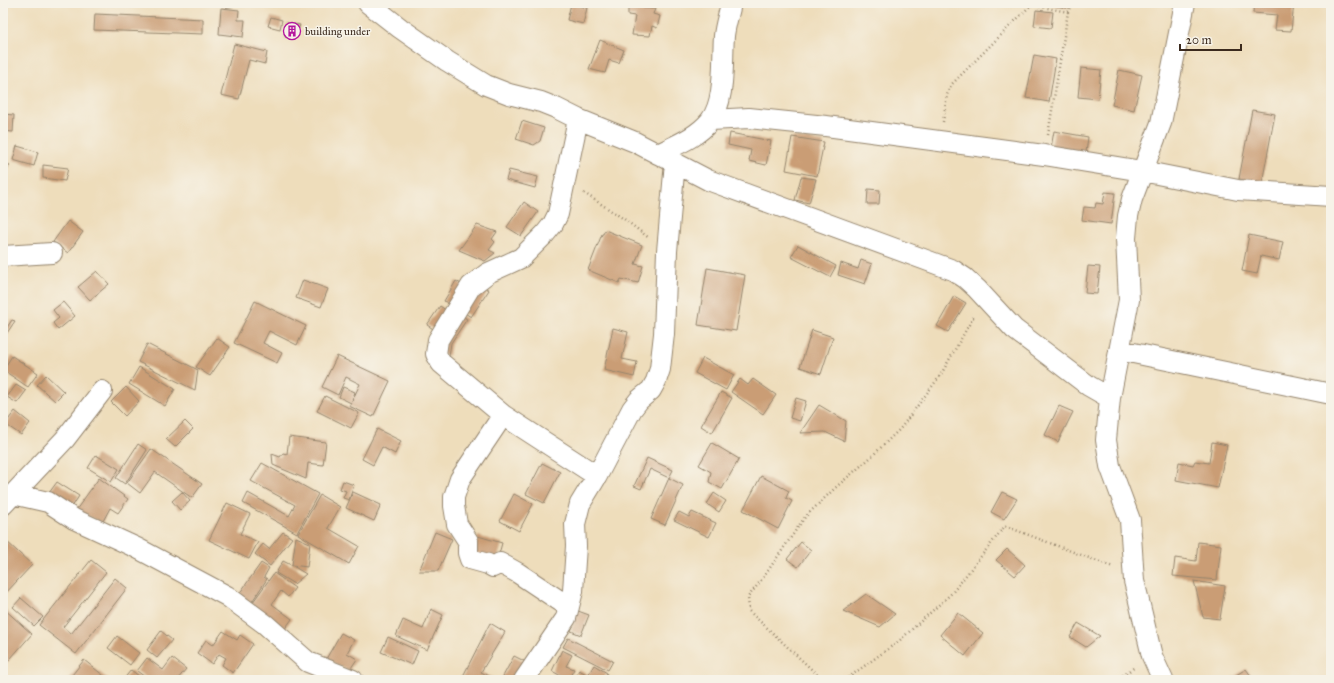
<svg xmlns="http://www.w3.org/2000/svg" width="1334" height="683" viewBox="0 0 1334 683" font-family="'IM FELL Great Primer',serif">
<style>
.building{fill:#ca9d75}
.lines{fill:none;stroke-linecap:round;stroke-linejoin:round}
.street-casing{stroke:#94846c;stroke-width:22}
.path{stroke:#94846c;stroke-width:2.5;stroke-dasharray:1 3;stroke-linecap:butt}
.street{stroke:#fff;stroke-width:20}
.labels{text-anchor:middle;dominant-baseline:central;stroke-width:3;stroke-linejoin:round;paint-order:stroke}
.poi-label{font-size:11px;fill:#3b2a1e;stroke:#f7f3e8;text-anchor:start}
</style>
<rect width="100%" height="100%" fill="#f7f3e8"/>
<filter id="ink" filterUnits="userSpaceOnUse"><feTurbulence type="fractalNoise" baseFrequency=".025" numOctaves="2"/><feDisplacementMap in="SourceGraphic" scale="8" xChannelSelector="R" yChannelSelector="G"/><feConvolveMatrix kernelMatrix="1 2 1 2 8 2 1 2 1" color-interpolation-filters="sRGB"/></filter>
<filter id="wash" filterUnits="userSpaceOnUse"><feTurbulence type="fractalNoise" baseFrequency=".012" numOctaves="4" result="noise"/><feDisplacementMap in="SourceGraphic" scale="16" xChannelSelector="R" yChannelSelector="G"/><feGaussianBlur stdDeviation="0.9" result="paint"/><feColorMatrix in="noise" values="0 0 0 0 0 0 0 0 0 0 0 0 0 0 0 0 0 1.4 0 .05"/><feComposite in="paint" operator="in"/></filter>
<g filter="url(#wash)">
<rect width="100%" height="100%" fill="#edb"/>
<g id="blocks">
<!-- building -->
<path class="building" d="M628,3H645L643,8L655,9L653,14L660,16L657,28L652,26L650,36L632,35L635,16L628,15Z
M1041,3H1068L1067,8Z
M1254,3H1294L1291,31L1275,30L1277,15L1253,13Z
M571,4L587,8L583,24L567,20Z
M221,8L239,10L238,20H245L243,37L219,34Z
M1036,10L1053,12L1051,28L1034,26Z
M95,14L203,19V34L94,30Z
M271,17L282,20L280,29L268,26Z
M287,23L300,25L295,39L285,37Z
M600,40L624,50L619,63L609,60L605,73L589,69Z
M234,44L267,52L265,64L249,60L239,99L221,95Z
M1034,55L1056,59L1049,102L1026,98Z
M1081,68L1101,70L1098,99L1078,97Z
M1119,70L1142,75L1134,110L1112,105Z
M1252,110L1275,114L1262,183L1239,179Z
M3,114L14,115L13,132L3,131Z
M522,121L544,128L540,141L534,145L516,139Z
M1054,131L1088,137L1086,153L1051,148Z
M730,133L771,141L766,165L749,161L751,150L728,145Z
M792,137L824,142L817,176L786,170Z
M17,146L38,152L34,166L13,160Z
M3,161L10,165L3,176Z
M43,165L68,168L65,181L43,178Z
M509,170L538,177L535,188L506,180Z
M801,177L816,179L809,203L795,200Z
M868,189L880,190L879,204H867Z
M1105,192L1115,193L1111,224L1082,220L1084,207L1095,208L1096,203L1103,204Z
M524,202L538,212L521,236L507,227Z
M68,221L83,232L68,253L53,242Z
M477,225L497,232L492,239L495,242L489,250L495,253L485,261L459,250Z
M605,230L642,245L635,264L643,266L638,283L621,279L619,283L588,270L602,234H603Z
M1249,235L1283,242L1279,260L1261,256L1257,274L1242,271Z
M798,245L836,266L830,277L791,257Z
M861,260L872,264L865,284L838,275L841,263L858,269Z
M1088,266L1100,267L1097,294L1085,293Z
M707,268L745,275L736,331L698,325Z
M97,271L109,284L90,300L78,287Z
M303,280L328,289L321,307L296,298Z
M456,281L468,288L456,308L444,301Z
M479,283L489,290L471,317L460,310Z
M954,296L966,303L948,332L937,326Z
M255,301L306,326L297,345L269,331L263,343L282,353L277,363L234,343Z
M63,302L75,316L58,330L53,323L59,318L53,310Z
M440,306L450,313L438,332L427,325Z
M459,314L467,319L451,343L449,356L439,352Z
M12,320L15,321L3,339V333Z
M613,328L628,332L622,359L637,362L634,377L604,370Z
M812,330L833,337L821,374L800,367Z
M217,338L230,347L210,376L196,367Z
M147,344L198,370L195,390L138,362Z
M12,356L38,373L28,387L3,370Z
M337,356L390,381L373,417L349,406L351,403L339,397L343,387L355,392L352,401L360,384L346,377L338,395L322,387Z
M703,358L734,375L726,390L695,373Z
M139,367L175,389L165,406L129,384Z
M46,375L64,392L55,401L37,385Z
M740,379L748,385L753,379L776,395L763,414L731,392Z
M16,385L26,391L17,403L7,397Z
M126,387L139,401L125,416L111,402Z
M721,392L732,398L712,433L701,426Z
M325,396L359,413L351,428L317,411Z
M796,398L806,401L800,421L790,418Z
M819,405L846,421L844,441L825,432L800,433Z
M1059,406L1073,412L1058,442L1045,435Z
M15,411L30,423L21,435L5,424Z
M185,421L193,429L175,447L166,439Z
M377,429L401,441L395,454L382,447L373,465L362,459Z
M289,437L326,442L323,465L308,463L306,479L273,465L272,454L280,457L283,453L287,454Z
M1212,442L1227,445L1218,488L1176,480L1179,462L1193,465L1195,461L1209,463Z
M712,443L739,459L722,489L709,482L711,472L699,465Z
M138,444L147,450L125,484L116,478Z
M151,449L202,484L192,498L155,472L140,493L127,483Z
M96,455L119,469L111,482L88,468Z
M647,458L673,470L669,478L650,469L641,489L634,486Z
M262,463L318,494L297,533L243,503L248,493L289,516L295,505L251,481Z
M542,463L560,472L544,503L526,494Z
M761,476L789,491L786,498L792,501L778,529L743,510Z
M99,478L128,499L118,513L110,508L102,523L76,510Z
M669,478L683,485L665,525L651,519Z
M343,481L354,485L349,500L343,498L346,491L340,489Z
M57,482L79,496L72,507L49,493Z
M182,492L190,501L180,510L172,501Z
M353,492L381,505L374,521L346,508Z
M1002,492L1017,499L1004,519L991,512Z
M714,493L726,501L719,512L707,504Z
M514,494L533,504L519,531L500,521Z
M320,495L340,507L328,528L359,546L349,564L298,534Z
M227,503L250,514L240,534L258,542L249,559L209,540Z
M679,512L689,517L692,512L716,523L709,537L674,520Z
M283,532L292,538L270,566L255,554L263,544L269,549Z
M435,532L452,539L438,571H419Z
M478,536L502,543L496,565L472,557Z
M296,537L310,543L307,567L292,565Z
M5,540L32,565L3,596V542Z
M801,542L811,550L798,567L787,559Z
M1198,542L1221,545L1217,580L1173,576L1175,558L1196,561Z
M1007,549L1025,565L1015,576L996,560Z
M91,560L106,572L63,627L71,634L115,578L127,588L76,654L39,625Z
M283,561L293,566L306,574L294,584L276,573Z
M261,563L269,568L264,577L267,579L249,606L237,597Z
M274,573L295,588L288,597L281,591L272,604L292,619L284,630L250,606Z
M1194,581L1225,586L1220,619L1203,617Z
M866,594L895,614L880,627L843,611Z
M21,598L43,617L34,626L13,607Z
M3,608L32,634L3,667Z
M431,609L443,615L427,650L396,636L403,620L423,629Z
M578,611L589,615L581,635L571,631Z
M958,613L983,633L965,656L940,635Z
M490,623L505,632L481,672L497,680H461Z
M1078,623L1100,636L1086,647L1070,637Z
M161,631L172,640L157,658L147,650Z
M223,631L237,640L240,635L253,644L233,673L222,665L226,658L219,654L212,664L197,653L206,640L213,645Z
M341,633L354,640L347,653L357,659L349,671L326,659Z
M117,636L139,653L130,665L108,648Z
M388,637L418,651L412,665L381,652Z
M568,638L613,661L608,670L563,647Z
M562,650L572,655L566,666L574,669L568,680L552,671Z
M514,656L528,663L519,680H501Z
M147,658L163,670L172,658L186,669L177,680H149L137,671Z
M84,660L109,680H68Z
M594,665L607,673L603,680H573L579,670L588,675Z
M1246,669L1254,680H1234L1233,677Z
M131,670L144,680H123Z"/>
</g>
</g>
<g filter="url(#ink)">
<use href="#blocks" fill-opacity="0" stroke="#94846c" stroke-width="1"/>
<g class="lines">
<!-- street casing -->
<g class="street-casing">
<path id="street" d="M368,3L400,28L447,61L486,85L509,94L541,102L556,108L578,119L635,142L708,180L953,270L965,278L977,289L1014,329L1089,386L1110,398
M578,119L558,214L553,224L545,234L521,258L488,273L471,286L438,340L436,354L441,363L503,415L597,476
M711,120L749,118L826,126L1044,155L1142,171L1238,190L1331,196
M658,154C676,145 697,137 710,121C726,101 722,61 724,36C725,25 729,14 731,3
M3,256L52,253
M1119,350L1331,394
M503,415L460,479L454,497V506L457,524L468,541V553L470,559L488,564L493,567L500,563L518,573L569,607
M13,494L48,502L74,519L137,548L227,596L265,624L308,662L353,680
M3,505L65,439L102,391
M524,680L566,618L573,591L576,546L575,524L580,504L597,476L632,409L639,400L651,390L656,381L660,369L664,334L667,251L675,162
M1163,680L1152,656L1138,597L1134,581L1130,520L1110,466L1106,440L1110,398L1129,300L1126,238L1128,216L1132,199L1161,123L1185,3"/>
</g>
<!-- path -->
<path class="path" d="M943,122L947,95L951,85L1031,5L1068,12L1071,5
M1048,135L1068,12
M584,193L624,219L649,238
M823,680L749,611L748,597L763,578L805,517L835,488L869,459L900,429L940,376L974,316
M845,680L899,641L952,593L1005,526L1113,567
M1116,680L1135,667"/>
<!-- street -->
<use href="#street" class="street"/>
</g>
</g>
<!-- icons -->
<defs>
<g id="building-ring" transform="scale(0.9)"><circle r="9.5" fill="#f7f3e8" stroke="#b5179e" stroke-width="1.5"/><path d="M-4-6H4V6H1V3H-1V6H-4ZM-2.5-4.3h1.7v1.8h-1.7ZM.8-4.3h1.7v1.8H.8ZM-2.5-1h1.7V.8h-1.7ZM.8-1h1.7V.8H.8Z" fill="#b5179e"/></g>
</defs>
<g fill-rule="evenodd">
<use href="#building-ring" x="292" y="31"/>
</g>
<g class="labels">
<!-- poi labels -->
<g class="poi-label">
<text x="305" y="31">building under</text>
</g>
</g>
<!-- margin -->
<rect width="1334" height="683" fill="none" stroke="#f7f3e8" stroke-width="16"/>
<!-- scale -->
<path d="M1180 44v6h61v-6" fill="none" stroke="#3b2a1e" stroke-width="2"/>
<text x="1186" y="44" font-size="12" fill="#3b2a1e" stroke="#f7f3e8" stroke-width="3" paint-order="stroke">20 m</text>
</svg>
